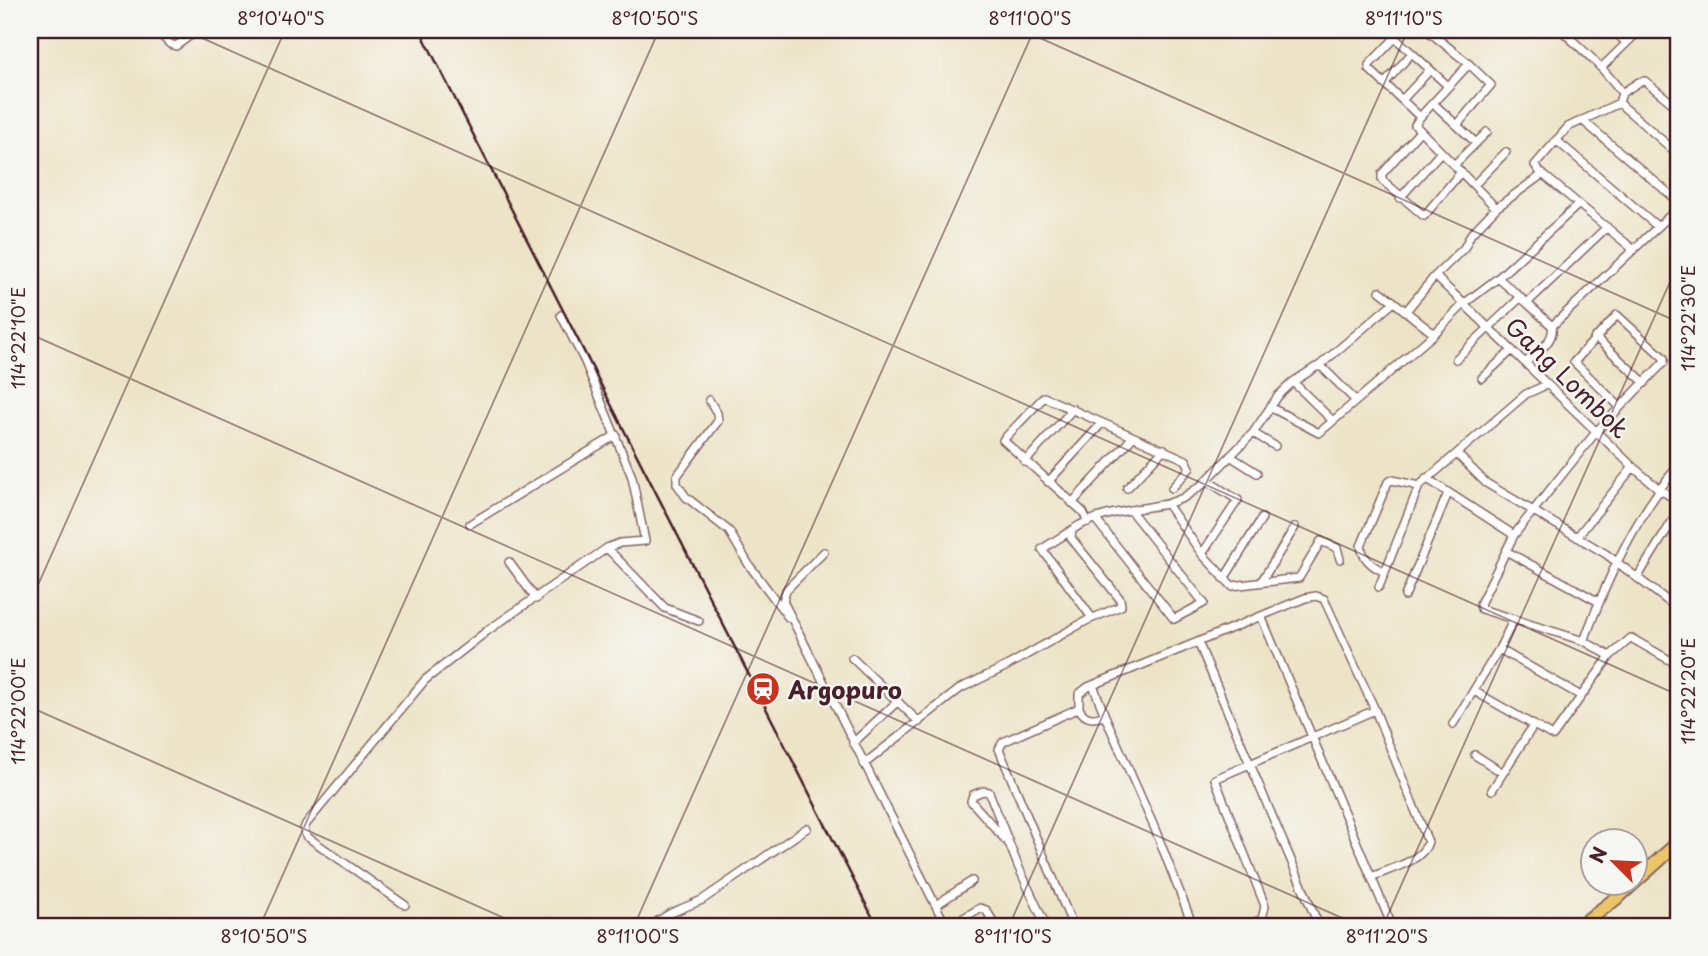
<svg xmlns="http://www.w3.org/2000/svg" width="1708" height="956" viewBox="0 0 1708 956" font-family="'Playpen Sans',sans-serif">
<style>
.lines{fill:none;stroke-linecap:round;stroke-linejoin:round}
.minor-casing{stroke:#836462;stroke-width:10}
.trunk-casing{stroke:#836462;stroke-width:16}
.minor{stroke:#fff;stroke-width:7}
.trunk{stroke:#edc569;stroke-width:12}
.rail{stroke:#4a1f2b;stroke-width:2.5}
.ticks{fill:none;stroke:#4a1f2b;stroke-width:2;stroke-opacity:0.45}
.labels{text-anchor:middle;dominant-baseline:central;stroke-width:5;stroke-linejoin:round;paint-order:stroke}
.street-label{font-size:24px;fill:#4a1f2b;stroke:#f6f6f2}
.poi-label{font-size:24px;font-weight:bold;fill:#4a1f2b;stroke:#f6f6f2;text-anchor:start}
.neatline{fill:none;stroke:#4a1f2b;stroke-width:2.5}
.ticks-label{font-size:18px;text-anchor:middle;fill:#4a1f2b}
</style>
<rect width="100%" height="100%" fill="#f6f6f2"/>
<filter id="ink" filterUnits="userSpaceOnUse"><feTurbulence type="fractalNoise" baseFrequency=".0143" numOctaves="2"/><feDisplacementMap in="SourceGraphic" scale="14" xChannelSelector="R" yChannelSelector="G"/><feConvolveMatrix kernelMatrix="1 2 1 2 8 2 1 2 1" color-interpolation-filters="sRGB"/></filter>
<filter id="wash" filterUnits="userSpaceOnUse"><feTurbulence type="fractalNoise" baseFrequency=".00686" numOctaves="4" result="noise"/><feDisplacementMap in="SourceGraphic" scale="28" xChannelSelector="R" yChannelSelector="G"/><feGaussianBlur stdDeviation="1.57" result="paint"/><feColorMatrix in="noise" values="0 0 0 0 0 0 0 0 0 0 0 0 0 0 0 0 0 1.4 0 .05"/><feComposite in="paint" operator="in"/></filter>
<g filter="url(#wash)">
<rect width="100%" height="100%" fill="#ede4c7"/>
</g>
<g filter="url(#ink)">
<g class="lines">
<!-- minor casing -->
<g class="minor-casing">
<path id="minor" d="M156,30L170,44L176,46L198,30
M1389,30L1395,38L1369,65V69L1420,117
M1427,30L1469,64L1420,117L1415,125L1496,208
M1561,30C1583,50 1605,69 1622,93L1619,103L1678,154
M1612,30L1626,42
M1395,38L1412,53
M1602,67L1640,30
M1384,84L1412,53L1448,86
M1622,93L1639,82L1645,81L1678,108
M1402,100L1430,70
M1433,103L1476,143L1454,165
M1619,103L1568,127L1535,165L1540,172L1634,250
M1582,120L1678,201
M1457,125L1491,85L1469,64
M1420,131L1382,174V180L1424,216L1461,172
M1556,140L1658,227
M1476,143L1487,132
M1474,185L1506,152
M1400,198L1441,152
M1435,276L1633,467L1659,489L1678,501
M1498,278L1579,204
M1380,291L1394,302
M1406,311L1435,276L1464,248L1471,234L1496,208L1543,174
M1552,326L1527,303L1607,227
M1595,337L1645,383
M1456,359L1520,298
M1525,363C1536,353 1555,342 1552,326L1678,208
M1319,366L1394,302L1434,334
M1482,378L1512,350
M1293,382L1333,421
M709,400L717,413L718,421L677,476V484L686,497L729,531L749,565L788,617
M1270,407L1319,433L1434,334L1465,303L1498,278L1527,303
M1253,433L1275,446
M1457,454L1486,483L1606,554L1673,605
M1230,456L1257,473
M1025,462L1073,409
M1426,478L1514,535L1596,432L1664,362V358L1617,315L1574,362L1620,407
M1048,482L1102,423
M1127,488L1164,449
M1072,503L1133,437
M1167,504L1183,498L1202,485L1253,433L1278,396L1293,382L1316,367H1322L1356,401
M1096,520L1174,619L1204,603L1130,510
M1088,522L1083,512L1003,440L1044,397L1186,460L1190,468L1172,488
M470,524L616,435
M1072,530L1042,549L1092,618
M1514,535L1480,604L1481,609L1584,641L1610,656
M1577,537L1633,467
M607,548L665,608L699,621
M1506,551L1599,602
M824,552L786,590L783,601L946,926
M1202,554L1238,500L1206,480
M509,562L536,599
M1385,572C1373,567 1363,560 1361,546L1388,482L1392,480L1419,486
M1637,578L1678,512
M1224,579L1262,518
M1261,582L1295,527
M1379,587L1419,486L1526,394L1546,385
M1405,596L1448,493
M1678,597L1673,605L1675,613L1678,616
M1261,616L1392,926
M1584,641C1607,579 1635,517 1678,466
M1198,642L1319,926
M1499,649L1581,696
M852,658L919,722
M1093,685L1105,716L1155,829L1193,926
M1474,691L1553,736L1610,656L1631,638L1678,665
M1079,708V694L1088,687L1305,598L1316,596L1324,599L1375,710L1428,842C1422,862 1389,869 1371,877
M1453,724L1499,649L1514,619
M853,743L898,701
M1475,755L1503,773
M864,764L961,688L1005,667L1086,621L1121,606L1120,599L1071,538L1072,530C1095,513 1139,509 1167,504L1202,554L1232,586L1299,578L1321,541L1337,548L1340,559
M1492,790L1533,726
M1009,844L971,801L973,795L983,791L989,792L1018,866L1046,926
M405,905L306,836L304,829L306,824L425,680L487,631L607,548L620,543L645,541L632,477L585,362L561,315
M936,905L972,881
M650,926L671,913L702,900L807,828
M950,926L980,908L986,910L996,926
M1073,926L999,749L1003,742L1079,708C1085,720 1093,719 1105,716
M1246,926L1262,919L1265,906L1215,779L1375,710"/>
</g>
<!-- trunk casing -->
<g class="trunk-casing">
<path id="trunk" d="M1580,926L1618,897L1678,843"/>
</g>
<!-- minor -->
<use href="#minor" class="minor"/>
<!-- trunk -->
<use href="#trunk" class="trunk"/>
<!-- rail -->
<path class="rail" d="M420,30L877,926"/>
</g>
</g>
<!-- ticks -->
<path class="ticks" d="M184,30L1678,695M1022,30L1678,322M30,334L1360,926M30,603L285,30M30,707L522,926M260,926L659,30M634,926L1034,30M1009,926L1408,30M1383,926L1678,264"/>
<!-- icons -->
<defs>
<g id="station-disc" transform="scale(1.75)"><circle r="9.5" fill="#c8321e" stroke="#f6f6f2"/><path d="M-3-6H3Q5-6 5-4V2Q5 4 3 4L4.5 6H3L1.5 4h-3L-3 6H-4.5L-3 4Q-5 4-5 2V-4Q-5-6-3-6ZM-3.5-4v3h7v-3ZM-3.5 1v1.5H-2V1ZM2 1v1.5H3.5V1Z" fill="#fff"/></g>
</defs>
<g fill-rule="evenodd">
<use href="#station-disc" x="763" y="689"/>
</g>
<g class="labels">
<!-- street labels -->
<g class="street-label">
<text transform="translate(1568 377) rotate(44)">Gang Lombok</text>
</g>
<!-- poi labels -->
<g class="poi-label">
<text x="788" y="689">Argopuro</text>
</g>
</g>
<!-- margin -->
<rect width="1708" height="956" fill="none" stroke="#f6f6f2" stroke-width="77"/>
<!-- north arrow -->
<g transform="translate(1614 862) rotate(294)"><circle r="33" fill="#f6f6f2" stroke="#b1a0a2" stroke-width="2"/>
<path d="M0-5L12 26L0 18L-12 26Z" fill="#c8321e"/>
<text y="-10" font-size="19" font-weight="bold" text-anchor="middle" fill="#4a1f2b">N</text>
</g>
<rect x="38" y="38" width="1632" height="880" class="neatline"/>
<g class="ticks-label">
<text x="281" y="25">8°10'40"S</text>
<text x="655" y="25">8°10'50"S</text>
<text x="1030" y="25">8°11'00"S</text>
<text x="1404" y="25">8°11'10"S</text>
<text transform="translate(1689 318) rotate(-90)" y="6">114°22'30"E</text>
<text transform="translate(19 338) rotate(-90)" y="6">114°22'10"E</text>
<text transform="translate(1689 691) rotate(-90)" y="6">114°22'20"E</text>
<text transform="translate(19 711) rotate(-90)" y="6">114°22'00"E</text>
<text x="264" y="943">8°10'50"S</text>
<text x="638" y="943">8°11'00"S</text>
<text x="1013" y="943">8°11'10"S</text>
<text x="1387" y="943">8°11'20"S</text>
</g>
</svg>
